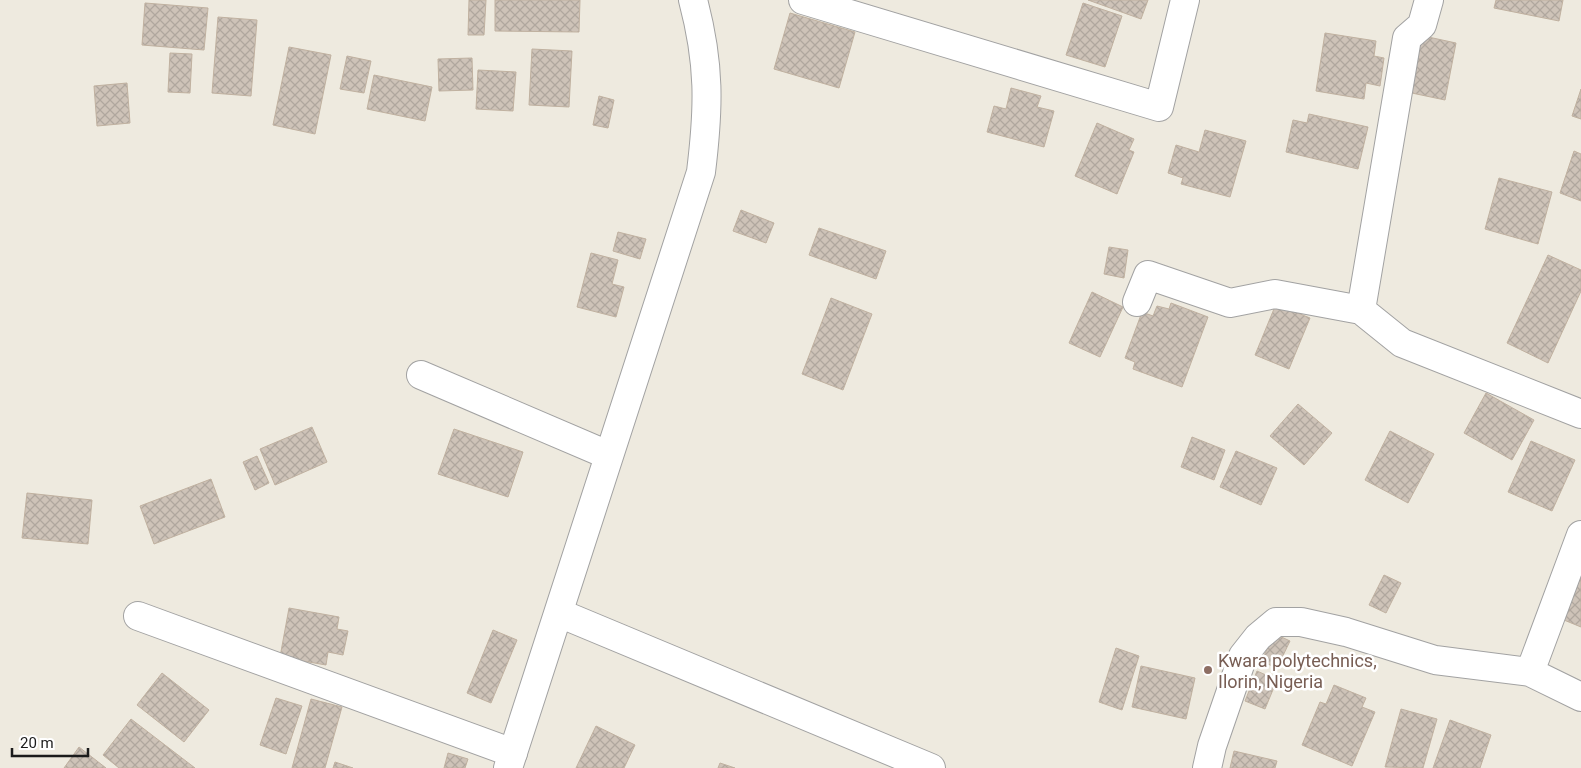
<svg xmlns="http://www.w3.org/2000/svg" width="1581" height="768" viewBox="0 0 1581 768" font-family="Roboto,sans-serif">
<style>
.building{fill:url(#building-cross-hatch);stroke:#c0b1a0}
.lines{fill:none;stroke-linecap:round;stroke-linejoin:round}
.minor-casing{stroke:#a2a2a2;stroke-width:30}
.tertiary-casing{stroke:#a2a2a2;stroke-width:30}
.minor{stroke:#fff;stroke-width:28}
.tertiary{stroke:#fff;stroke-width:28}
.education-dot{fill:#8d6e63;stroke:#fff;stroke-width:2}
.labels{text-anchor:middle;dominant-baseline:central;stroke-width:5;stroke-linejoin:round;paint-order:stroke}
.education-label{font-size:18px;fill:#785e54;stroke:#fff;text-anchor:start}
</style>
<defs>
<pattern id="building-cross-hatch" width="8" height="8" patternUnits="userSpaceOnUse" patternTransform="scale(1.25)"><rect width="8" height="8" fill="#cec3b8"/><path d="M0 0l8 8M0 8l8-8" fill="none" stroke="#b0a79e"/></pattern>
</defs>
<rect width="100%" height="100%" fill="#eeeadf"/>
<!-- building -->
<path class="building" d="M469,0H486L484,35H468Z
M495,0H580L579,32L495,31Z
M1088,0H1148L1141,19Z
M1496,0H1563L1559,21L1494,8Z
M145,3L208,8L204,50L142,45Z
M1083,3L1122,16L1105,67L1066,55Z
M790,13L855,32L839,88L774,69Z
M218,17L257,20L251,96L212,93Z
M1325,33L1376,41L1374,56L1384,58L1380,86L1366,83L1364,99L1316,91Z
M1419,35L1456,43L1445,100L1407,92Z
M289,47L331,55L315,134L273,125Z
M532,49L572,51L569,107L529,105Z
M170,53L192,54L190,93L168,92Z
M347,56L371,61L364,93L340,89Z
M472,58L473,90L439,91L438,59Z
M478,70L516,72L513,111L476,109Z
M374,75L432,87L425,121L367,109Z
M127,83L130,123L97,126L94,86Z
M1011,88L1041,96L1037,107L1054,111L1044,147L987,132L994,106L1006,109Z
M1581,89V119L1572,116Z
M599,96L614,100L608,128L593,125Z
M1309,114L1368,127L1358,169L1286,152L1293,120L1307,123Z
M1097,123L1134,139L1129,150L1134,152L1117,194L1075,176Z
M1205,130L1246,141L1230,197L1181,184L1183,178L1168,173L1176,145L1199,152Z
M1574,151L1581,154V201L1560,193Z
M1499,178L1552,192L1538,244L1485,229Z
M741,210L774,223L766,243L733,231Z
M819,228L886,251L876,279L809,255Z
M618,232L646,239L640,259L613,251Z
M1109,247L1128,250L1124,278L1104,274Z
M591,253L618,260L612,284L624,287L616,317L577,307Z
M1548,255L1581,270V291L1548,363L1507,343Z
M1092,292L1123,307L1100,357L1069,343Z
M831,298L872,314L843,390L802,374Z
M1171,303L1208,317L1182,387L1133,369L1135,362L1125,358L1142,312L1153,316L1157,306L1169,309Z
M1276,304L1310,318L1289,369L1255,355Z
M1486,393L1534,420L1512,460L1464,433Z
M1298,404L1332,433L1304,465L1270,436Z
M312,427L327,462L275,485L260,449Z
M454,429L523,452L508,497L438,474Z
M1390,431L1434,454L1408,503L1365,480Z
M1192,437L1225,450L1214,480L1181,467Z
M1531,441L1575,460L1552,511L1508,492Z
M1236,451L1277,468L1261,505L1220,487Z
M257,456L269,483L255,490L243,462Z
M211,479L225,517L154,544L140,506Z
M27,493L92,500L88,544L22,538Z
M1581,563V627L1559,618Z
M1384,575L1401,583L1386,613L1369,605Z
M289,608L339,617L337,629L348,631L343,655L328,652L326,665L280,657Z
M493,630L517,640L491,703L467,693Z
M1275,634L1290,641L1277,668L1261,661Z
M1116,648L1139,656L1122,710L1099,702Z
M1141,666L1195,678L1186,719L1132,707Z
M1257,671L1277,680L1265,709L1245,701Z
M162,673L209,710L184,742L137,705Z
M1334,685L1366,698L1362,707L1375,712L1352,766L1302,745L1320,702L1326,704Z
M276,698L302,706L286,754L260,745Z
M311,699L342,707L325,768H292Z
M1401,709L1437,719L1423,768L1385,767Z
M131,719L195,768H119L103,755Z
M1450,720L1491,735L1480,768H1433Z
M596,726L635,745L624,768H576Z
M79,747L106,768H64Z
M1234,751L1277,761L1275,768H1230Z
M448,753L468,759L465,768H444Z
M335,762L353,768H333Z
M720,763L735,768H718Z"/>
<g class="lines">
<!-- minor casing -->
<g class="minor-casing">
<path id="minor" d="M803,0L1159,107L1185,0
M1137,302L1148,275L1230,303L1275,294L1361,310L1402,343L1581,414
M1361,310L1407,38L1422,25L1429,0
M421,375L608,455
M559,613L931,768
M138,616L513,753
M1530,672L1581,535
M1207,768L1212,746L1243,656L1258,637L1276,622H1301L1346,632L1435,660L1530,672L1581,697"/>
</g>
<!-- tertiary casing -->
<g class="tertiary-casing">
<path id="tertiary" d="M508,768L701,172C709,107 710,64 693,0"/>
</g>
<!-- minor -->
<use href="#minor" class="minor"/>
<!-- tertiary -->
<use href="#tertiary" class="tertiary"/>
</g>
<!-- markers -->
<circle class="education-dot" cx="1208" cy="670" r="5"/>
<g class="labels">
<!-- education labels -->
<g class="education-label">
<text x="1218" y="660">Kwara polytechnics,<tspan x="1218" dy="21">Ilorin, Nigeria</tspan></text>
</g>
</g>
<!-- scale -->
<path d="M12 748v8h76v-8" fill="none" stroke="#1b1b1b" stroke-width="2.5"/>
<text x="20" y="748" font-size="15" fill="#1b1b1b" stroke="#ffffff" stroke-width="4" paint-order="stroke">20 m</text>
</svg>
